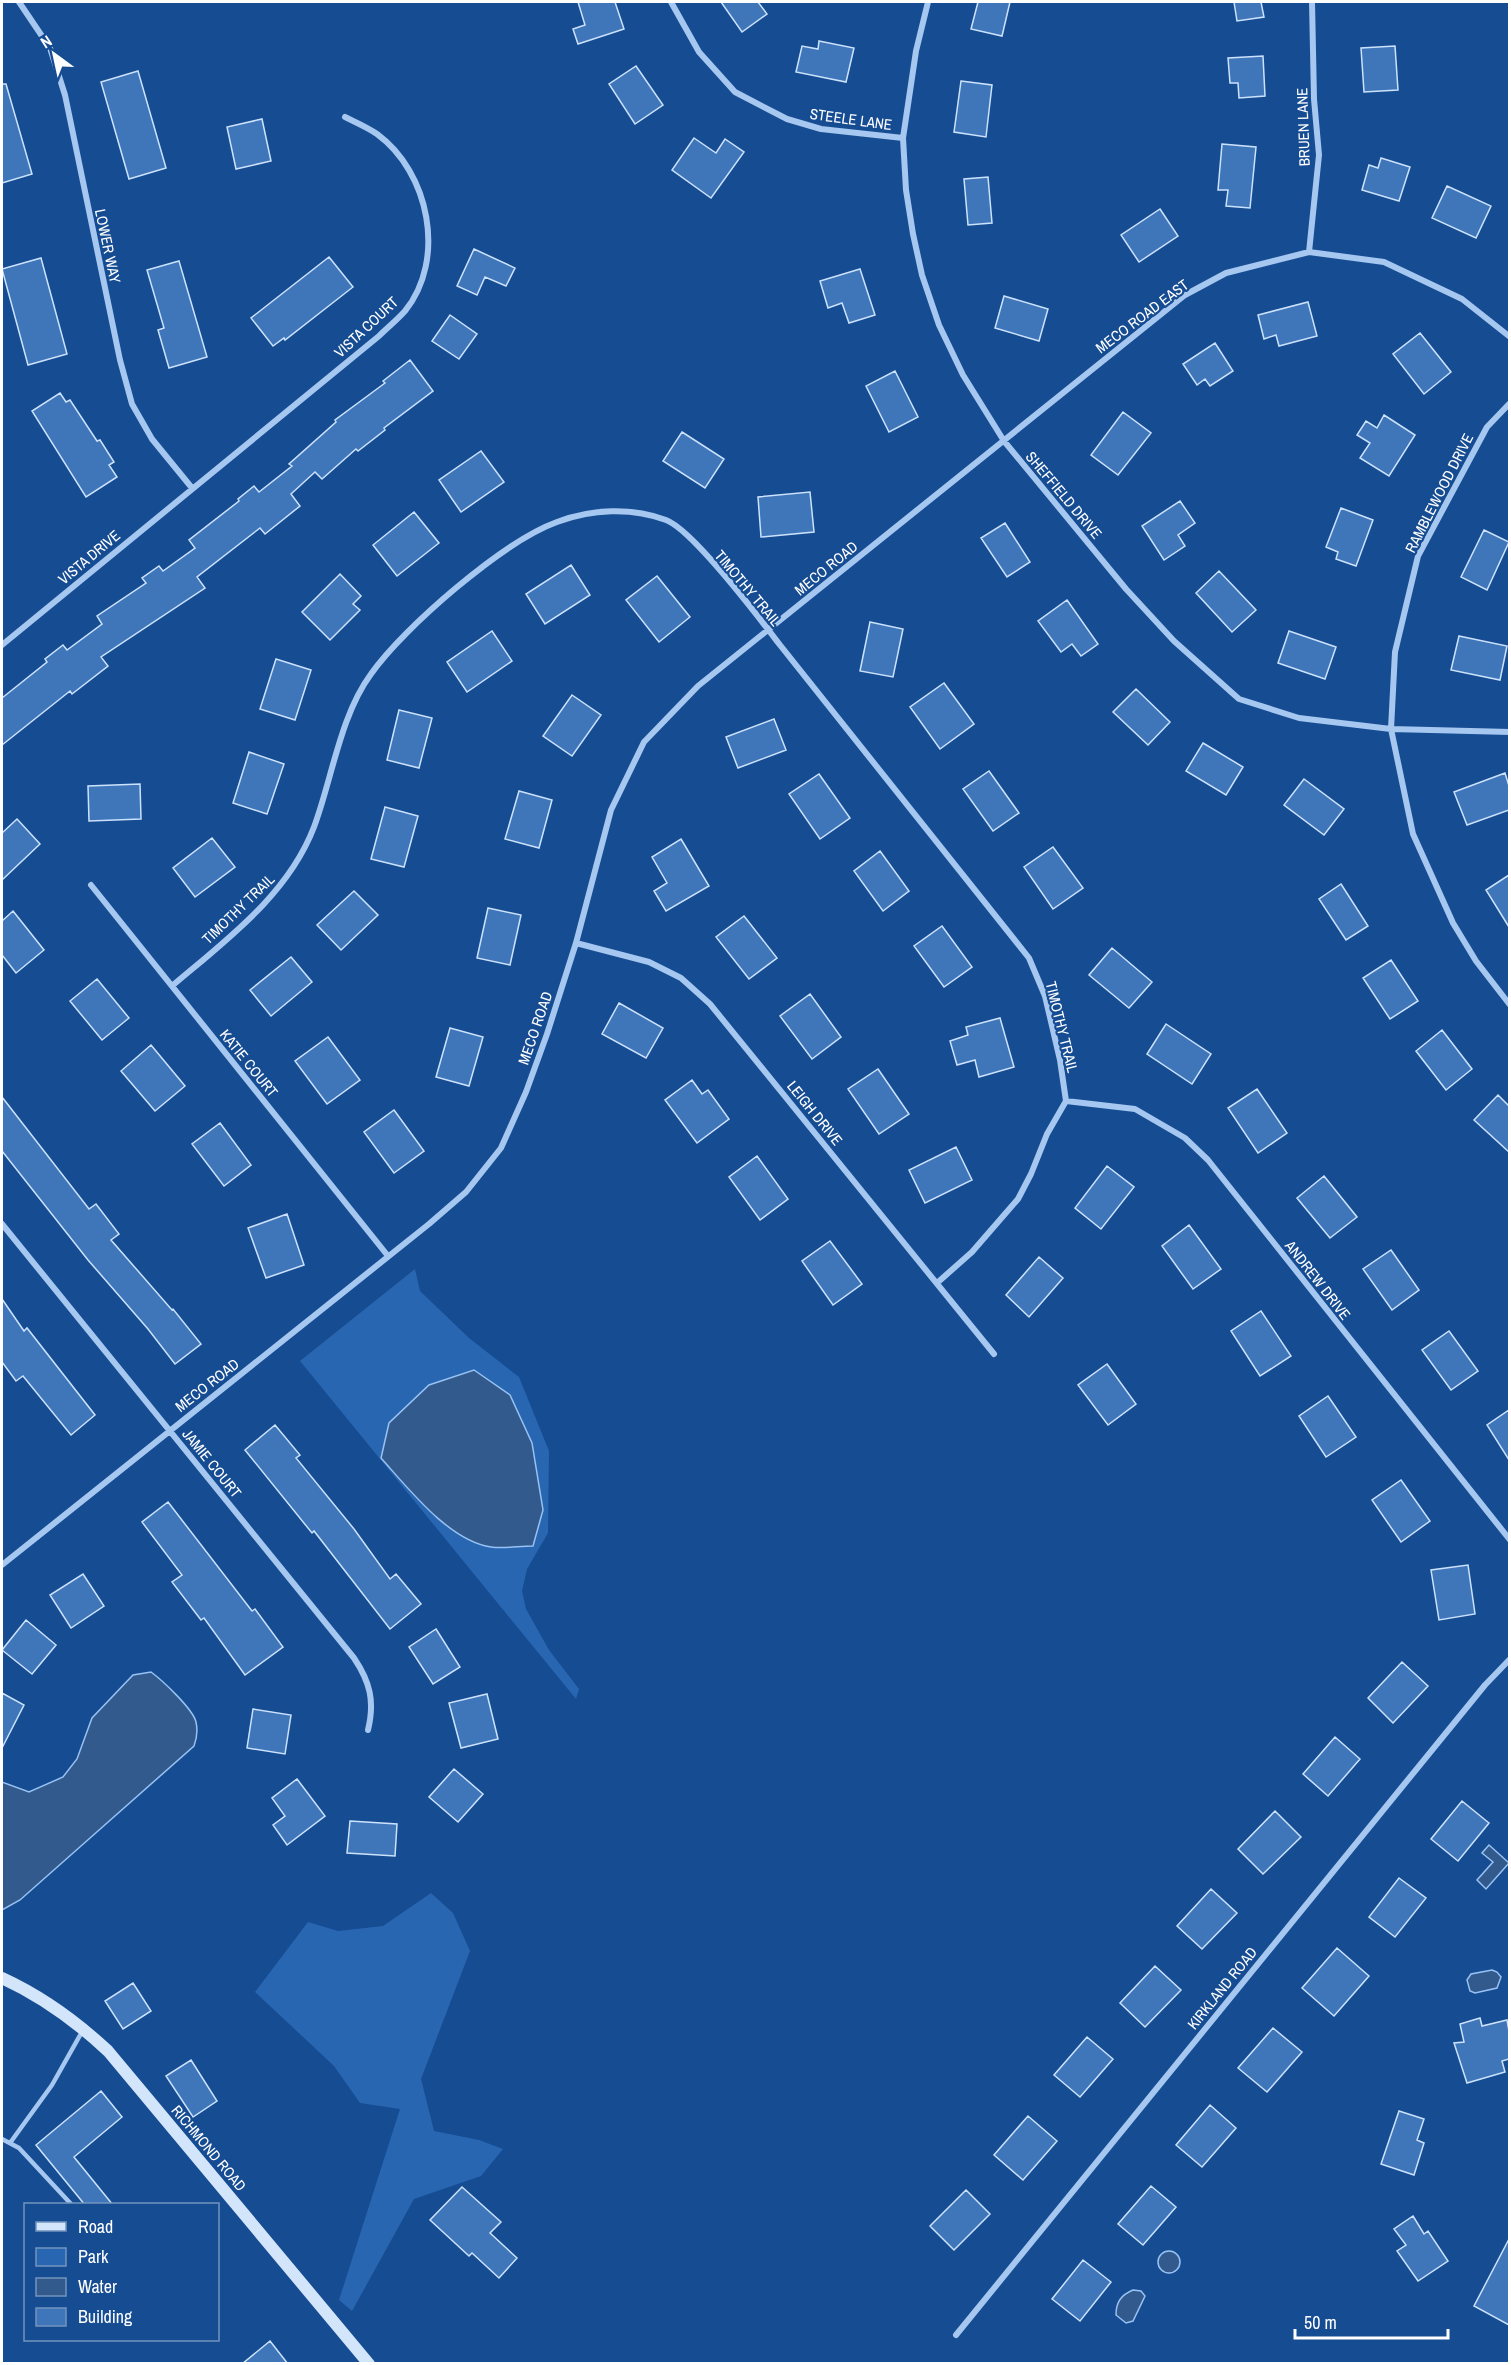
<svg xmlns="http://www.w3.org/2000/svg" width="1511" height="2365" viewBox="0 0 1511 2365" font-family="'Archivo Narrow',sans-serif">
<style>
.green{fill:#2966b1}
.water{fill:#325a8d;stroke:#98c2f3;stroke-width:1.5}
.building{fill:#3f76ba;stroke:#cce2fc;stroke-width:1.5}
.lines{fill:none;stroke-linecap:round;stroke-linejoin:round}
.lane{stroke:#a5c7f0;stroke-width:4.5}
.street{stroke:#a5c7f0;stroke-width:6}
.secondary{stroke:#d3e5fb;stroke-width:12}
.labels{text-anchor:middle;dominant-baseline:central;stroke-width:4.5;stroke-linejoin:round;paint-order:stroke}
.street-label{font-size:15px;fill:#fff;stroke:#164c92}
</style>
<rect width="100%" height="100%" fill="#164c92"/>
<!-- green -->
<path class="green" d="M415,1269L420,1291L469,1338L519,1377L549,1451L548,1533L527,1569L522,1591L526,1609L549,1650L579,1689L576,1699L300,1361Z
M431,1893L453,1913L470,1951L421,2079L434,2131L479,2140L503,2149L481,2176L414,2199L352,2311L339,2300L400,2109L360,2103L334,2066L255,1992L308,1922L338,1931L383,1926Z"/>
<!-- water -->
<path class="water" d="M474,1370L510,1395L532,1443L543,1510L533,1546C519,1546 504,1549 491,1547C449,1541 408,1488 381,1458L389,1423L429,1385Z
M151,1672C162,1680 193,1709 196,1722C198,1731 197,1738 194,1746L20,1900L2,1910V1782L29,1792L63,1777L77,1759L92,1718L133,1675Z
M1489,1845L1509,1863L1486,1889L1477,1880L1493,1862L1482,1853Z
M1492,1970L1497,1972L1501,1977L1497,1988L1475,1993L1470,1991L1467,1980L1471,1974Z
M1158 2262a11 11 0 1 1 22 0a11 11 0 1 1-22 0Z
M1133,2290L1141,2291L1145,2296L1133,2321L1126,2323L1116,2315C1116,2302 1121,2295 1133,2290Z"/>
<!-- building -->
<path class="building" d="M578,2H615L624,29L578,44L573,29L585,25Z
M721,2H758L767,14L742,32Z
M978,2H1010L1002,36L971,29Z
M1234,2H1261L1264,17L1237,21Z
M819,41L854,48L846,82L796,72L802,46L818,49Z
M1395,46L1398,90L1364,92L1361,48Z
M1263,56L1265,96L1239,98L1238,83H1230L1228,58Z
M636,66L663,105L635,124L609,84Z
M138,71L166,168L129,179L101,82Z
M961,81L992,85L986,137L954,132Z
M2,84H6L32,174L2,183Z
M262,119L271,161L236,169L227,127Z
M694,138L716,153L725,139L744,152L711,198L672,170Z
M1222,144L1256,147L1250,208L1226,206L1228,190H1218Z
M1381,158L1410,167L1399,201L1362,190L1369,165L1378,168Z
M988,177L992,223L968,225L964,179Z
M1447,186L1491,206L1476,238L1432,218Z
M1160,209L1178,236L1139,262L1121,235Z
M474,249L515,268L506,286L485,277L477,295L457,286Z
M329,257L353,287L285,340L284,338L273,346L251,318Z
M41,258L67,354L28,365L2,269Z
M179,261L207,357L169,368L158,330L164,328L147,270Z
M860,269L875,315L849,323L842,303L828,308L820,281Z
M1004,296L1048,309L1039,341L995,328Z
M1308,302L1317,336L1279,346L1276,335L1264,339L1258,315Z
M450,315L477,334L459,359L432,341Z
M1420,333L1451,372L1424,394L1393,354Z
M1215,343L1233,371L1210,386L1205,379L1197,385L1183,364Z
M410,360L433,391L384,428L385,430L358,451L356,449L322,479L315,472L291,494L300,506L265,534L260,528L197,577L205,588L101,657L108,666L72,694L70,691L2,745V698L47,662L45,659L63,645L67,650L102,624L97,616L146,583L142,578L159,566L163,571L195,548L189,540L239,501L238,499L254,486L259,492L292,466L289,464L336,422L335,420L385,383L383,381Z
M895,371L918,417L889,432L866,386Z
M60,393L66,402L70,400L97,441L100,440L114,462L109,465L117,477L86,497L32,411Z
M1123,412L1151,433L1118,475L1091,455Z
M1384,415L1415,435L1389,476L1360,458L1370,443L1357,435L1366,421L1377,428Z
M682,432L724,459L705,488L663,461Z
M481,451L504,482L461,512L439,480Z
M810,492L814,532L761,537L758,497Z
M1180,501L1195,523L1178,535L1185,546L1164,560L1142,526Z
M1341,508L1373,520L1356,566L1336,559L1338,552L1326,547Z
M414,512L439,543L397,576L373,545Z
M1005,523L1030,562L1007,577L981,538Z
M1484,530L1509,542L1487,590L1461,577Z
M571,565L590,595L545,624L526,594Z
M1219,571L1256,610L1232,632L1196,593Z
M340,574L361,596L353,604L360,610L330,640L302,612Z
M657,576L690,617L659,642L626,600Z
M1067,600L1098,644L1081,656L1072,644L1061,652L1038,621Z
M870,622L903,629L893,677L860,671Z
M492,631L512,661L467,692L447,662Z
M1289,631L1336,647L1325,679L1278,663Z
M1459,636L1507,646L1500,680L1451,670Z
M276,659L311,670L295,720L260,709Z
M944,683L974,724L940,749L910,707Z
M1136,689L1170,722L1148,745L1113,712Z
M572,695L601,715L572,756L543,736Z
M399,710L432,718L419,768L387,760Z
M774,719L786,750L738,768L726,737Z
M1203,743L1243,767L1226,795L1186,771Z
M249,752L284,764L267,814L233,803Z
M989,771L1019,813L993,831L963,789Z
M1505,773L1509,786V810L1467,825L1454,792Z
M819,774L850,818L820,839L789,794Z
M1304,779L1344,809L1324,835L1284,805Z
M140,784L141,819L89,821L88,786Z
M519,791L552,800L539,848L505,839Z
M385,807L418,816L404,867L371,859Z
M17,819L40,844L2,880V833Z
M212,838L235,867L195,897L173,868Z
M681,839L709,886L666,911L654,891L667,883L652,857Z
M1053,847L1083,888L1053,909L1024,867Z
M880,851L909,891L883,911L854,871Z
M1509,875V927L1486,890Z
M1341,884L1368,926L1346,940L1319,899Z
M354,891L378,915L341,950L317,925Z
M488,908L521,915L510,965L477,958Z
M13,911L44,950L16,973L2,955V921Z
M744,916L777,958L749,979L716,937Z
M942,926L972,967L944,987L914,946Z
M1112,948L1152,982L1129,1008L1089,975Z
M291,957L312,982L271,1016L250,990Z
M1391,960L1418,1001L1390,1019L1363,978Z
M97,979L129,1018L102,1040L70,1001Z
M810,994L841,1037L812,1059L780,1016Z
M619,1003L663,1028L646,1058L602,1034Z
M1000,1018L1014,1067L979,1077L975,1060L957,1065L950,1041L968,1035L966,1027Z
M1166,1024L1211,1054L1192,1084L1147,1054Z
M450,1028L483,1037L469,1086L436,1077Z
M1442,1030L1472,1069L1446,1090L1416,1051Z
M328,1037L360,1080L327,1104L295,1061Z
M151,1045L185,1086L155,1111L121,1071Z
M878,1069L909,1114L879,1134L848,1089Z
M692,1080L702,1094L708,1090L729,1119L697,1143L665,1100Z
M1257,1089L1287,1133L1258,1153L1228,1108Z
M1498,1095L1509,1106V1152L1474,1120Z
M2,1097L89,1209L96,1204L119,1234L111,1240L172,1310L173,1309L201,1344L175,1364L148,1329L88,1260L2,1151Z
M394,1110L424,1151L394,1173L364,1132Z
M220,1123L251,1165L224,1186L192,1144Z
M956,1147L972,1180L925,1203L909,1170Z
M757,1156L788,1199L760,1220L729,1177Z
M1107,1166L1134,1187L1101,1229L1075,1208Z
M1324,1176L1357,1217L1330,1238L1297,1198Z
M287,1214L304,1265L266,1278L248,1228Z
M1189,1225L1221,1269L1193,1289L1162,1246Z
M830,1241L862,1284L833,1305L802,1261Z
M1391,1250L1419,1290L1392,1310L1363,1269Z
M1039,1257L1063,1278L1029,1317L1006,1295Z
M2,1299L24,1331L27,1328L95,1415L71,1435L23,1376L16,1381L2,1362Z
M1261,1311L1291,1356L1260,1376L1231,1331Z
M1449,1331L1478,1371L1451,1390L1422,1350Z
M1107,1364L1136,1404L1108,1425L1078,1385Z
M1328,1396L1356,1437L1326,1457L1299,1416Z
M1509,1410V1460L1487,1425Z
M275,1425L300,1455L296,1458L354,1529L390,1579L396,1574L421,1604L390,1629L314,1531L312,1533L245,1450Z
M1401,1480L1430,1521L1401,1542L1372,1500Z
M168,1502L252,1611L255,1609L283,1647L245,1675L204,1618L201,1620L172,1582L182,1575L142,1522Z
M1468,1565L1475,1614L1439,1620L1431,1570Z
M83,1574L104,1606L71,1628L50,1595Z
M26,1620L56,1645L32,1674L2,1650Z
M436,1629L460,1667L433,1684L409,1647Z
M1402,1662L1428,1686L1393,1723L1368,1698Z
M2,1693L24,1705L2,1748Z
M487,1694L498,1739L461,1748L449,1703Z
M253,1709L291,1715L285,1754L247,1748Z
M1335,1737L1360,1759L1328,1796L1303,1774Z
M454,1769L483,1794L458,1822L429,1797Z
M297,1779L325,1816L287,1845L273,1825L285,1816L272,1798Z
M1462,1801L1489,1823L1458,1861L1431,1839Z
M1275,1811L1301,1837L1263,1874L1238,1849Z
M350,1821L397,1824L395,1856L347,1853Z
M1399,1878L1426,1898L1395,1937L1369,1917Z
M1211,1889L1237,1913L1202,1949L1177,1926Z
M1337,1948L1369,1976L1334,2016L1302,1988Z
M1155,1966L1181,1990L1145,2027L1120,2003Z
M133,1983L151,2011L123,2029L105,2001Z
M1480,2018L1482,2026L1507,2020L1509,2031V2059L1502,2061L1505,2072L1467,2083L1454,2043L1464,2042L1460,2024Z
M1273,2028L1302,2052L1267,2092L1238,2068Z
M1087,2037L1113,2059L1080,2097L1054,2075Z
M191,2060L217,2101L193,2117L166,2076Z
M101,2091L122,2117L74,2157L113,2205H85L36,2145Z
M1210,2105L1236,2128L1202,2167L1176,2145Z
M1399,2111L1424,2119L1417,2140L1424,2143L1414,2175L1381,2164Z
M1028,2116L1057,2141L1023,2180L994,2155Z
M1151,2186L1176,2207L1143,2245L1118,2224Z
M462,2187L501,2222L490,2233L517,2258L499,2278L472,2253L469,2256L430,2220Z
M966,2190L990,2214L954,2250L930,2226Z
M1413,2216L1424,2234L1428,2231L1448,2261L1418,2281L1397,2251L1406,2245L1394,2229Z
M1509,2239V2325L1474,2306Z
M1083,2260L1111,2282L1080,2321L1052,2299Z
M270,2341L288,2364H242Z"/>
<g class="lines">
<!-- lane -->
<path class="lane" d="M2,2139L19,2148L71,2204
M10,2143L52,2085L83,2030"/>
<!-- street -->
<path class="street" d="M19,2L50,48L65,95L120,360L132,404L152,439L192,488
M671,2L699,52L735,92L787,119L821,129L903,138
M928,2L916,51L903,138L906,190L913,234L922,275L939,325L963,375L1004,441L1126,589L1174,641L1239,699L1299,718L1391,729L1510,732
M1309,252L1319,155L1314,99L1312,2
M1510,403L1487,427L1418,556L1395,652L1391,729L1413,834L1453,923L1476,961L1510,1005
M2,645L379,336C387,328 397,320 405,311C447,259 429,172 377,134C367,127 355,122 345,117
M91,885L388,1256
M576,943L649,962L681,978L710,1004L994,1354
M172,986C226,940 288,895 314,827C332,779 340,716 371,674C404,627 504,541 557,522C591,509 632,507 666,520C693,530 760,619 780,645C863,750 946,854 1029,958L1045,996L1060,1060L1066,1101L1047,1134L1031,1174L1018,1199L972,1252L937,1283
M1066,1101L1135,1109L1185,1138L1208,1160L1510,1540
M2,1224L354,1658C370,1682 375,1701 368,1730
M2,1565L429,1224L466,1192L501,1148L526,1092L547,1034L576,943L611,810L644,742L698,686L1185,295L1226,273L1309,252L1384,262L1462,299L1510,337
M956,2335L1485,1685L1510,1659"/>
<!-- secondary -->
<path class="secondary" d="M2,1978C41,1996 77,2022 108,2051L369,2364"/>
</g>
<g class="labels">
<!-- street labels -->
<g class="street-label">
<text transform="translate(851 119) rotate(8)">STEELE LANE</text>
<text transform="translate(1303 127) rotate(-92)">BRUEN LANE</text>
<text transform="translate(108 246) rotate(78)">LOWER WAY</text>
<text transform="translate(1142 316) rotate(-37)">MECO ROAD EAST</text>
<text transform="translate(366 327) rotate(-43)">VISTA COURT</text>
<text transform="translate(1439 493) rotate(-63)">RAMBLEWOOD DRIVE</text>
<text transform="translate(1064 495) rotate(50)">SHEFFIELD DRIVE</text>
<text transform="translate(89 557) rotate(-40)">VISTA DRIVE</text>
<text transform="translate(826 568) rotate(-39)">MECO ROAD</text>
<text transform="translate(748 588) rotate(50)">TIMOTHY TRAIL</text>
<text transform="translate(238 909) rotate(-44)">TIMOTHY TRAIL</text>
<text transform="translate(1062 1027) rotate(76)">TIMOTHY TRAIL</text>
<text transform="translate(535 1028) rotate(-71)">MECO ROAD</text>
<text transform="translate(249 1063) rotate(51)">KATIE COURT</text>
<text transform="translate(815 1113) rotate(51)">LEIGH DRIVE</text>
<text transform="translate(1318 1280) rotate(52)">ANDREW DRIVE</text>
<text transform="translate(207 1385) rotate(-38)">MECO ROAD</text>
<text transform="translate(212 1463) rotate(51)">JAMIE COURT</text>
<text transform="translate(1222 1988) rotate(-51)">KIRKLAND ROAD</text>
<text transform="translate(209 2148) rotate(50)">RICHMOND ROAD</text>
</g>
</g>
<!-- border -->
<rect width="1511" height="2365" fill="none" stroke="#ffffff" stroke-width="6"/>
<!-- legend -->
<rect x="24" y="2203" width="195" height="138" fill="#164c92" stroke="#7394be" stroke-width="1.5"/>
<rect x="36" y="2222" width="30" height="9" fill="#d3e5fb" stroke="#7394be" stroke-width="1.5"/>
<text x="78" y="2233" font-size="18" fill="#ffffff">Road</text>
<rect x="36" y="2248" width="30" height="18" fill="#2966b1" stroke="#7394be" stroke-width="1.5"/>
<text x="78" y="2263" font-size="18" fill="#ffffff">Park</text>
<rect x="36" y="2278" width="30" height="18" fill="#325a8d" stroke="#7394be" stroke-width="1.5"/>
<text x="78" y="2293" font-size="18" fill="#ffffff">Water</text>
<rect x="36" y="2308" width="30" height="18" fill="#3f76ba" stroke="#7394be" stroke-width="1.5"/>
<text x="78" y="2323" font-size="18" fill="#ffffff">Building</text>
<!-- north arrow -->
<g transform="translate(54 54) rotate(327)" stroke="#164c92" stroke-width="4.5" paint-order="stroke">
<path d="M0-4.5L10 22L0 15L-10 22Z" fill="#ffffff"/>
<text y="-9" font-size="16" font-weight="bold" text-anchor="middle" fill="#ffffff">N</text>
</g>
<!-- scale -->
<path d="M1295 2329v9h153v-9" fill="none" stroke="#ffffff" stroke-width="3"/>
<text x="1304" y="2329" font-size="18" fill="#ffffff" stroke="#164c92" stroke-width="4.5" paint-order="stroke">50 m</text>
</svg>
